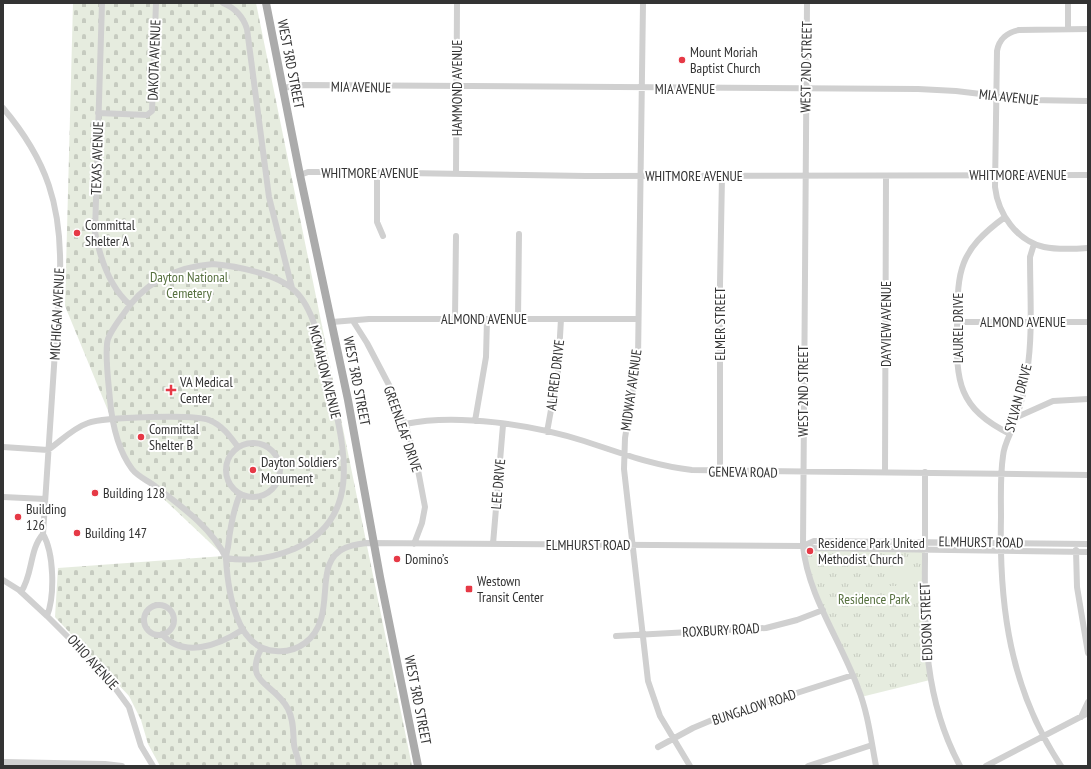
<svg xmlns="http://www.w3.org/2000/svg" width="1091" height="769" viewBox="0 0 1091 769" font-family="'PT Sans Narrow',sans-serif">
<style>
.grass{fill:url(#grass-tufts)}
.cemetery{fill:url(#cemetery-stones)}
.pitch{fill:#e6ecdf}
.lines{fill:none;stroke-linecap:round;stroke-linejoin:round}
.minor{stroke:#d0d0d0;stroke-width:6}
.major{stroke:#ababab;stroke-width:8}
.poi-dot{fill:#e63946;stroke:#fff;stroke-width:1.5}
.labels{text-anchor:middle;dominant-baseline:central;stroke-width:4;stroke-linejoin:round;paint-order:stroke}
.poi-label{font-size:14px;fill:#333;stroke:#fff;text-anchor:start}
.street-label{font-size:14px;fill:#333;stroke:#fff}
.park-label{font-size:14px;fill:#56703f;stroke:#fff}
</style>
<defs>
<pattern id="grass-tufts" width="24" height="20" patternUnits="userSpaceOnUse"><rect width="24" height="20" fill="#e6ecdf"/><path d="M3 7l-1-3M5 7V3M7 7l1-3M15 17l-1-3M17 17v-4M19 17l1-3" fill="none" stroke="#c6cbc0"/></pattern>
<pattern id="cemetery-stones" width="16" height="16" patternUnits="userSpaceOnUse"><rect width="16" height="16" fill="#e6ecdf"/><path d="M2 7V4a2 2 0 0 1 4 0v3zM10 15v-3a2 2 0 0 1 4 0v3z" fill="#c6cbc0"/></pattern>
</defs>
<rect width="100%" height="100%" fill="#fff"/>
<!-- grass -->
<path class="grass" d="M803,546L925,550L930,680L861,697L811,582Z"/>
<!-- cemetery -->
<path class="cemetery" d="M73,3H256L412,766H160L148,744L141,720L129,696L55,617L58,568L224,556L132,469L65,306Z"/>
<!-- pitch -->
<path class="pitch" d="M893,558H912V567H893Z
M912,569V578H893V570Z
M887,586H905V597H887Z"/>
<g class="lines">
<!-- minor -->
<path class="minor" d="M102,3L95,232C100,258 109,286 129,304
M223,3C235,8 243,16 247,29L269,197L292,288
M643,3L638,359L625,438L624,469L648,681L660,716L690,766
M807,3L803,546C808,596 841,641 858,688C868,713 871,740 876,766
M1068,3V29
M1088,29L1019,30C1008,32 999,39 997,51L995,187C998,214 1017,241 1044,247C1058,250 1074,249 1088,248
M282,88L304,85L918,89L956,91L1031,100L1088,101
M3,108C47,160 62,206 60,275L43,534C29,550 33,575 21,592
M98,113L147,115L152,111L156,3
M377,173V222L383,236
M456,173L457,3
M300,175L308,172H347L586,176L1088,175
M1005,217C956,253 958,272 957,328C956,382 958,408 1010,434
M1034,244L1030,257C1030,295 1033,335 1027,372C1025,388 1021,404 1016,419C1012,432 1004,443 1003,456C1000,476 1001,497 1001,517C999,607 1010,689 1061,766
M213,264C236,266 278,274 295,291C315,309 323,355 329,381C342,441 367,517 294,549C272,558 249,562 226,558C213,529 181,506 156,487C149,481 138,477 132,469C118,450 112,422 110,400C109,387 104,351 108,339C111,331 117,323 122,316C143,283 174,267 213,264Z
M455,319L456,236
M518,319L519,234
M353,321L367,343L389,385L407,429L418,470L425,507L422,523L414,544
M332,322L369,319H637
M957,322H1088
M1017,417L1053,401L1088,399
M475,421L486,357L487,319
M405,424C457,413 534,425 584,441C621,453 654,466 692,470L1088,475
M547,432L558,371L561,319
M226 470a27 27 0 1 1 54 0a27 27 0 1 1-54 0Z
M3,447L48,450C61,441 73,428 88,423C104,417 195,414 209,420C222,425 230,436 238,447
M720,471V284L722,176
M885,472L886,176
M925,472C925,501 925,529 925,558C924,631 924,699 960,766
M240,494C233,511 230,529 228,547C227,551 226,555 226,559C228,591 236,650 276,651C287,652 297,649 305,643C340,616 310,563 345,548C351,545 359,544 366,543L803,546L815,548L1088,552
M3,497L45,499
M43,534C54,553 55,595 47,616
M493,544L503,425
M803,546L814,541L1088,544
M1076,550L1077,587L1088,653
M3,580L19,590L47,616L104,673L129,707L141,746L153,766
M144 620a15 15 0 1 1 30 0a15 15 0 1 1-30 0Z
M162,634C183,659 219,645 242,630
M616,636L766,628L797,620L823,610
M261,649C243,684 275,683 288,709C294,720 293,733 294,745C295,752 299,758 299,766
M1081,717L1088,702
M658,747L693,728L712,720L853,675
M3,762L105,764L122,766
M808,766L872,745
M986,766L1088,713"/>
<!-- major -->
<path class="major" d="M266,3L300,175L348,400L380,577L418,766"/>
</g>
<!-- markers -->
<g class="poi-dot">
<circle cx="682" cy="60" r="4"/>
<circle cx="77" cy="233" r="4"/>
<path d="M169 384h4v4h4v4h-4v4h-4v-4h-4v-4h4z"/>
<circle cx="141" cy="437" r="4"/>
<circle cx="253" cy="470" r="4"/>
<circle cx="95" cy="493" r="4"/>
<circle cx="18" cy="517" r="4"/>
<circle cx="77" cy="533" r="4"/>
<circle cx="810" cy="551" r="4"/>
<circle cx="397" cy="559" r="4"/>
<rect x="465" y="585" width="8" height="8" rx="2"/>
</g>
<g class="labels">
<!-- poi labels -->
<g class="poi-label">
<text x="690" y="52">Mount Moriah<tspan x="690" dy="16">Baptist Church</tspan></text>
<text x="85" y="225">Committal<tspan x="85" dy="16">Shelter A</tspan></text>
<text x="180" y="382">VA Medical<tspan x="180" dy="16">Center</tspan></text>
<text x="149" y="429">Committal<tspan x="149" dy="16">Shelter B</tspan></text>
<text x="261" y="462">Dayton Soldiers’<tspan x="261" dy="16">Monument</tspan></text>
<text x="103" y="493">Building 128</text>
<text x="26" y="509">Building<tspan x="26" dy="16">126</tspan></text>
<text x="85" y="533">Building 147</text>
<text x="818" y="543">Residence Park United<tspan x="818" dy="16">Methodist Church</tspan></text>
<text x="405" y="559">Domino’s</text>
<text x="477" y="581">Westown<tspan x="477" dy="16">Transit Center</tspan></text>
</g>
<!-- street labels -->
<g class="street-label">
<text transform="translate(154 60) rotate(-88)">DAKOTA AVENUE</text>
<text transform="translate(291 64) rotate(79)">WEST 3RD STREET</text>
<text transform="translate(806 67) rotate(-89)">WEST 2ND STREET</text>
<text transform="translate(361 87) rotate(1)">MIA AVENUE</text>
<text transform="translate(457 88) rotate(-90)">HAMMOND AVENUE</text>
<text x="685" y="89">MIA AVENUE</text>
<text transform="translate(1009 97) rotate(6)">MIA AVENUE</text>
<text transform="translate(97 158) rotate(-88)">TEXAS AVENUE</text>
<text x="370" y="173">WHITMORE AVENUE</text>
<text x="1018" y="175">WHITMORE AVENUE</text>
<text x="694" y="176">WHITMORE AVENUE</text>
<text transform="translate(57 314) rotate(-87)">MICHIGAN AVENUE</text>
<text x="484" y="319">ALMOND AVENUE</text>
<text x="1023" y="322">ALMOND AVENUE</text>
<text transform="translate(720 324) rotate(-90)">ELMER STREET</text>
<text transform="translate(886 324) rotate(-90)">DAYVIEW AVENUE</text>
<text transform="translate(958 328) rotate(-90)">LAUREL DRIVE</text>
<text transform="translate(325 372) rotate(76)">MCMAHON AVENUE</text>
<text transform="translate(555 375) rotate(-83)">ALFRED DRIVE</text>
<text transform="translate(357 381) rotate(79)">WEST 3RD STREET</text>
<text transform="translate(631 390) rotate(-82)">MIDWAY AVENUE</text>
<text transform="translate(803 391) rotate(-90)">WEST 2ND STREET</text>
<text transform="translate(1018 398) rotate(-75)">SYLVAN DRIVE</text>
<text transform="translate(403 429) rotate(71)">GREENLEAF DRIVE</text>
<text transform="translate(743 472) rotate(1)">GENEVA ROAD</text>
<text transform="translate(498 484) rotate(-85)">LEE DRIVE</text>
<text transform="translate(981 542) rotate(1)">ELMHURST ROAD</text>
<text x="588" y="545">ELMHURST ROAD</text>
<text transform="translate(926 622) rotate(-92)">EDISON STREET</text>
<text transform="translate(721 630) rotate(-3)">ROXBURY ROAD</text>
<text transform="translate(93 662) rotate(48)">OHIO AVENUE</text>
<text transform="translate(418 700) rotate(79)">WEST 3RD STREET</text>
<text transform="translate(754 707) rotate(-18)">BUNGALOW ROAD</text>
</g>
<!-- park labels -->
<g class="park-label">
<text x="189" y="277">Dayton National<tspan x="189" dy="16">Cemetery</tspan></text>
<text x="874" y="599">Residence Park</text>
</g>
</g>
<!-- border -->
<rect width="1091" height="769" fill="none" stroke="#333333" stroke-width="8"/>
</svg>
